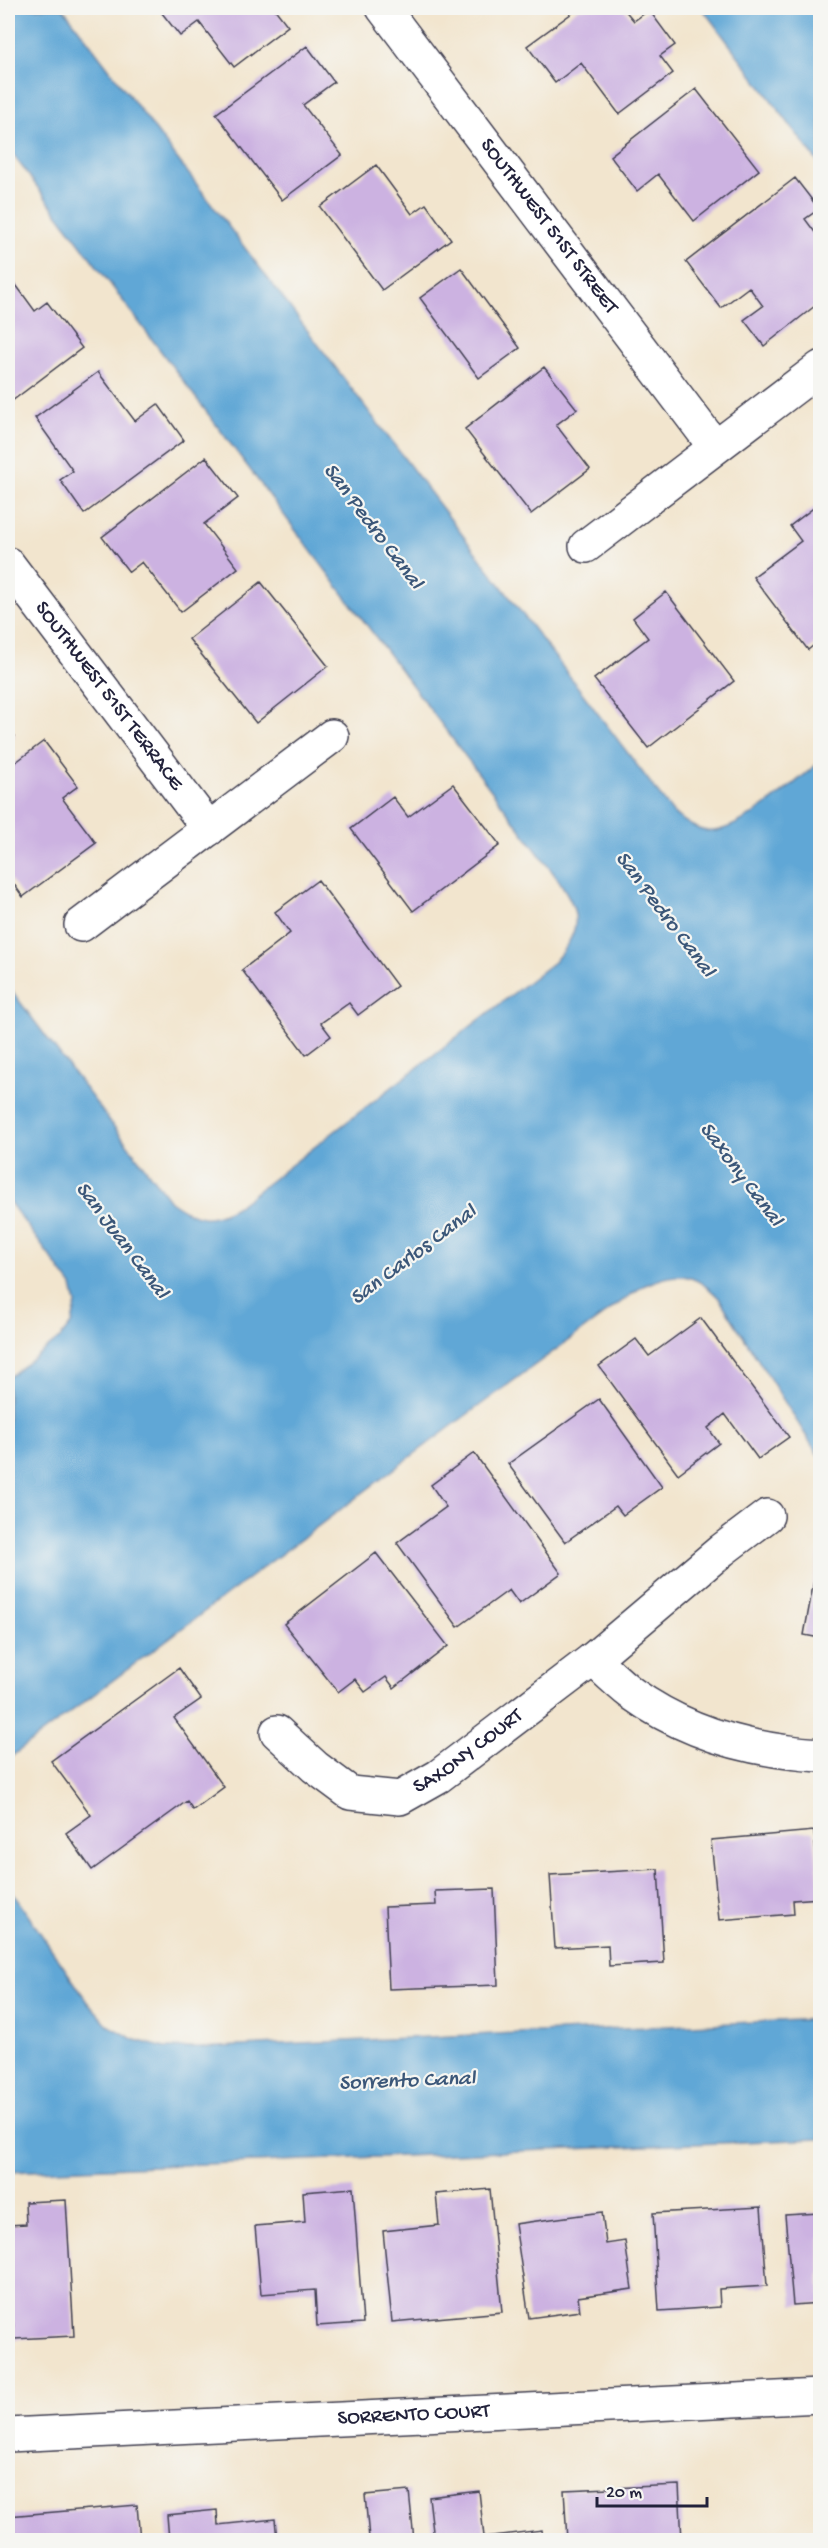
<svg xmlns="http://www.w3.org/2000/svg" width="828" height="2548" viewBox="0 0 828 2548" font-family="'Gochi Hand',sans-serif">
<style>
.water{fill:#60a7d6;stroke:#416488;stroke-width:1.5}
.building{fill:#ccb2e1}
.lines{fill:none;stroke-linecap:round;stroke-linejoin:round}
.minor-casing{stroke:#413f51;stroke-width:36}
.minor{stroke:#fff;stroke-width:33}
.labels{text-anchor:middle;dominant-baseline:central;stroke-width:4.5;stroke-linejoin:round;paint-order:stroke}
.street-label{font-size:21px;fill:#22223b;stroke:#f6f6f2}
.water-label{font-size:22px;font-style:italic;fill:#3b5779;stroke:#f6f6f2}
</style>
<rect width="100%" height="100%" fill="#f6f6f2"/>
<filter id="ink" filterUnits="userSpaceOnUse"><feTurbulence type="fractalNoise" baseFrequency=".0167" numOctaves="2"/><feDisplacementMap in="SourceGraphic" scale="12" xChannelSelector="R" yChannelSelector="G"/><feConvolveMatrix kernelMatrix="1 2 1 2 8 2 1 2 1" color-interpolation-filters="sRGB"/></filter>
<filter id="wash" filterUnits="userSpaceOnUse"><feTurbulence type="fractalNoise" baseFrequency=".008" numOctaves="4" result="noise"/><feDisplacementMap in="SourceGraphic" scale="24" xChannelSelector="R" yChannelSelector="G"/><feGaussianBlur stdDeviation="1.35" result="paint"/><feColorMatrix in="noise" values="0 0 0 0 0 0 0 0 0 0 0 0 0 0 0 0 0 1.4 0 .05"/><feComposite in="paint" operator="in"/></filter>
<g filter="url(#wash)">
<rect width="100%" height="100%" fill="#f2e5ce"/>
<!-- water -->
<path class="water" d="M8,8H63L674,814C685,821 694,829 707,831C737,835 796,781 820,762V1458L719,1298C693,1271 676,1271 643,1286L457,1422L8,1759V1378L61,1337L72,1323L76,1304L72,1286L8,1200V986L170,1201C197,1220 209,1223 238,1206L554,962C582,929 582,914 557,878L8,148Z
M702,8H820V165Z
M8,1886L87,2001L108,2025L135,2040L165,2048H196L820,2019V2139L8,2172Z"/>
<g id="blocks">
<!-- building -->
<path class="building" d="M158,8H274L288,26L234,67L199,22L180,36Z
M579,8H623L634,21L649,10L675,45L660,56L673,73L619,114L581,63L555,83L527,46Z
M307,46L334,82L303,105L342,155L282,200L216,114Z
M696,89L759,170L694,221L658,174L637,191L610,156Z
M376,165L412,214L426,204L451,239L382,290L320,207Z
M795,178L819,209L805,219L820,239V302L764,346L744,320L763,306L749,287L721,308L686,262Z
M461,268L520,348L479,378L420,298Z
M8,274L35,311L47,302L82,348L8,404Z
M544,367L577,409L556,425L590,469L531,514L465,429Z
M98,372L135,421L158,404L184,440L84,514L60,480L73,471L35,418Z
M206,457L238,498L204,524L238,568L181,612L142,562L129,572L102,537Z
M820,503V640L808,650L753,577L801,541L790,526Z
M261,582L328,666L256,723L189,639Z
M666,592L734,681L648,748L594,679L648,638L633,618Z
M8,727L15,736L8,741Z
M44,741L78,786L62,798L96,843L23,897L8,876V768Z
M453,784L500,845L413,911L351,829L393,797L408,817Z
M318,880L397,986L358,1015L349,1003L321,1023L331,1036L306,1055L242,970L290,933L275,912Z
M701,1318L789,1437L758,1459L725,1414L708,1428L719,1443L678,1474L599,1366L636,1339L649,1356Z
M599,1399L662,1487L623,1515L616,1506L565,1542L508,1464Z
M474,1453L561,1573L519,1604L509,1590L458,1627L397,1543L446,1507L431,1485Z
M376,1553L448,1646L394,1688L386,1677L365,1692L355,1679L338,1692L284,1624Z
M819,1553H820V1638L804,1635Z
M179,1668L201,1699L174,1718L224,1787L193,1810L187,1801L92,1870L66,1833L91,1815L51,1761Z
M814,1831L820,1898L793,1900L794,1914L719,1920L711,1840Z
M658,1869L664,1963L609,1966L608,1945L555,1948L550,1875Z
M494,1889L498,1985L389,1989L385,1907L436,1905L435,1891Z
M353,2188L363,2323L317,2326L315,2290L261,2294L255,2226L305,2222L303,2192Z
M490,2189L502,2312L392,2322L383,2231L439,2225L436,2194Z
M66,2200L74,2336L14,2339L13,2316H8V2225L26,2224L25,2202Z
M761,2207L767,2286L719,2289L720,2307L659,2311L653,2213Z
M602,2212L606,2244L625,2241L632,2289L578,2297L580,2311L529,2318L515,2224Z
M820,2213V2303L793,2305L785,2215Z
M679,2485L682,2540H567L564,2490Z
M409,2491L414,2540H363L369,2538L365,2495Z
M479,2491L484,2537L542,2530L543,2540H434L429,2497Z
M137,2505L140,2540H8V2516Z
M217,2510L218,2525L275,2519L277,2540H169L167,2515Z"/>
</g>
</g>
<g filter="url(#ink)">
<use href="#blocks" fill-opacity="0" stroke="#413f51" stroke-width="1.5"/>
<g class="lines">
<!-- minor casing -->
<g class="minor-casing">
<g id="minor">
<path id="s1" d="M383,8L715,447"/>
<path d="M586,546L820,368"/>
<path id="s2" d="M8,564L209,829"/>
<path d="M81,925L332,736"/>
<path d="M593,1659C605,1670 618,1683 631,1693C686,1733 753,1751 820,1755"/>
<path id="s3" d="M277,1732L315,1767L350,1793L400,1798L439,1776L593,1659L722,1550L767,1516"/>
<path id="s4" d="M8,2435L820,2396"/>
</g>
</g>
<!-- minor -->
<use href="#minor" class="minor"/>
</g>
</g>
<g class="labels">
<!-- street labels -->
<g class="street-label">
<text stroke="none"><textPath href="#s1" startOffset="274">SOUTHWEST 51ST STREET</textPath></text>
<text stroke="none"><textPath href="#s2" startOffset="166">SOUTHWEST 51ST TERRACE</textPath></text>
<text stroke="none"><textPath href="#s3" startOffset="228">SAXONY COURT</textPath></text>
<text stroke="none"><textPath href="#s4" startOffset="406">SORRENTO COURT</textPath></text>
</g>
<!-- water labels -->
<g class="water-label">
<text transform="translate(372 527) rotate(53)">San Pedro Canal</text>
<text transform="translate(664 915) rotate(53)">San Pedro Canal</text>
<text transform="translate(740 1175) rotate(53)">Saxony Canal</text>
<text transform="translate(121 1241) rotate(53)">San Juan Canal</text>
<text transform="translate(414 1256) rotate(-37)">San Carlos Canal</text>
<text transform="translate(407 2082) rotate(-2)">Sorrento Canal</text>
</g>
</g>
<!-- margin -->
<rect width="828" height="2548" fill="none" stroke="#f6f6f2" stroke-width="30"/>
<!-- scale -->
<path d="M597 2497v9h110v-9" fill="none" stroke="#22223b" stroke-width="3"/>
<text x="606" y="2497" font-size="18" fill="#22223b" stroke="#f6f6f2" stroke-width="4.5" paint-order="stroke">20 m</text>
</svg>
